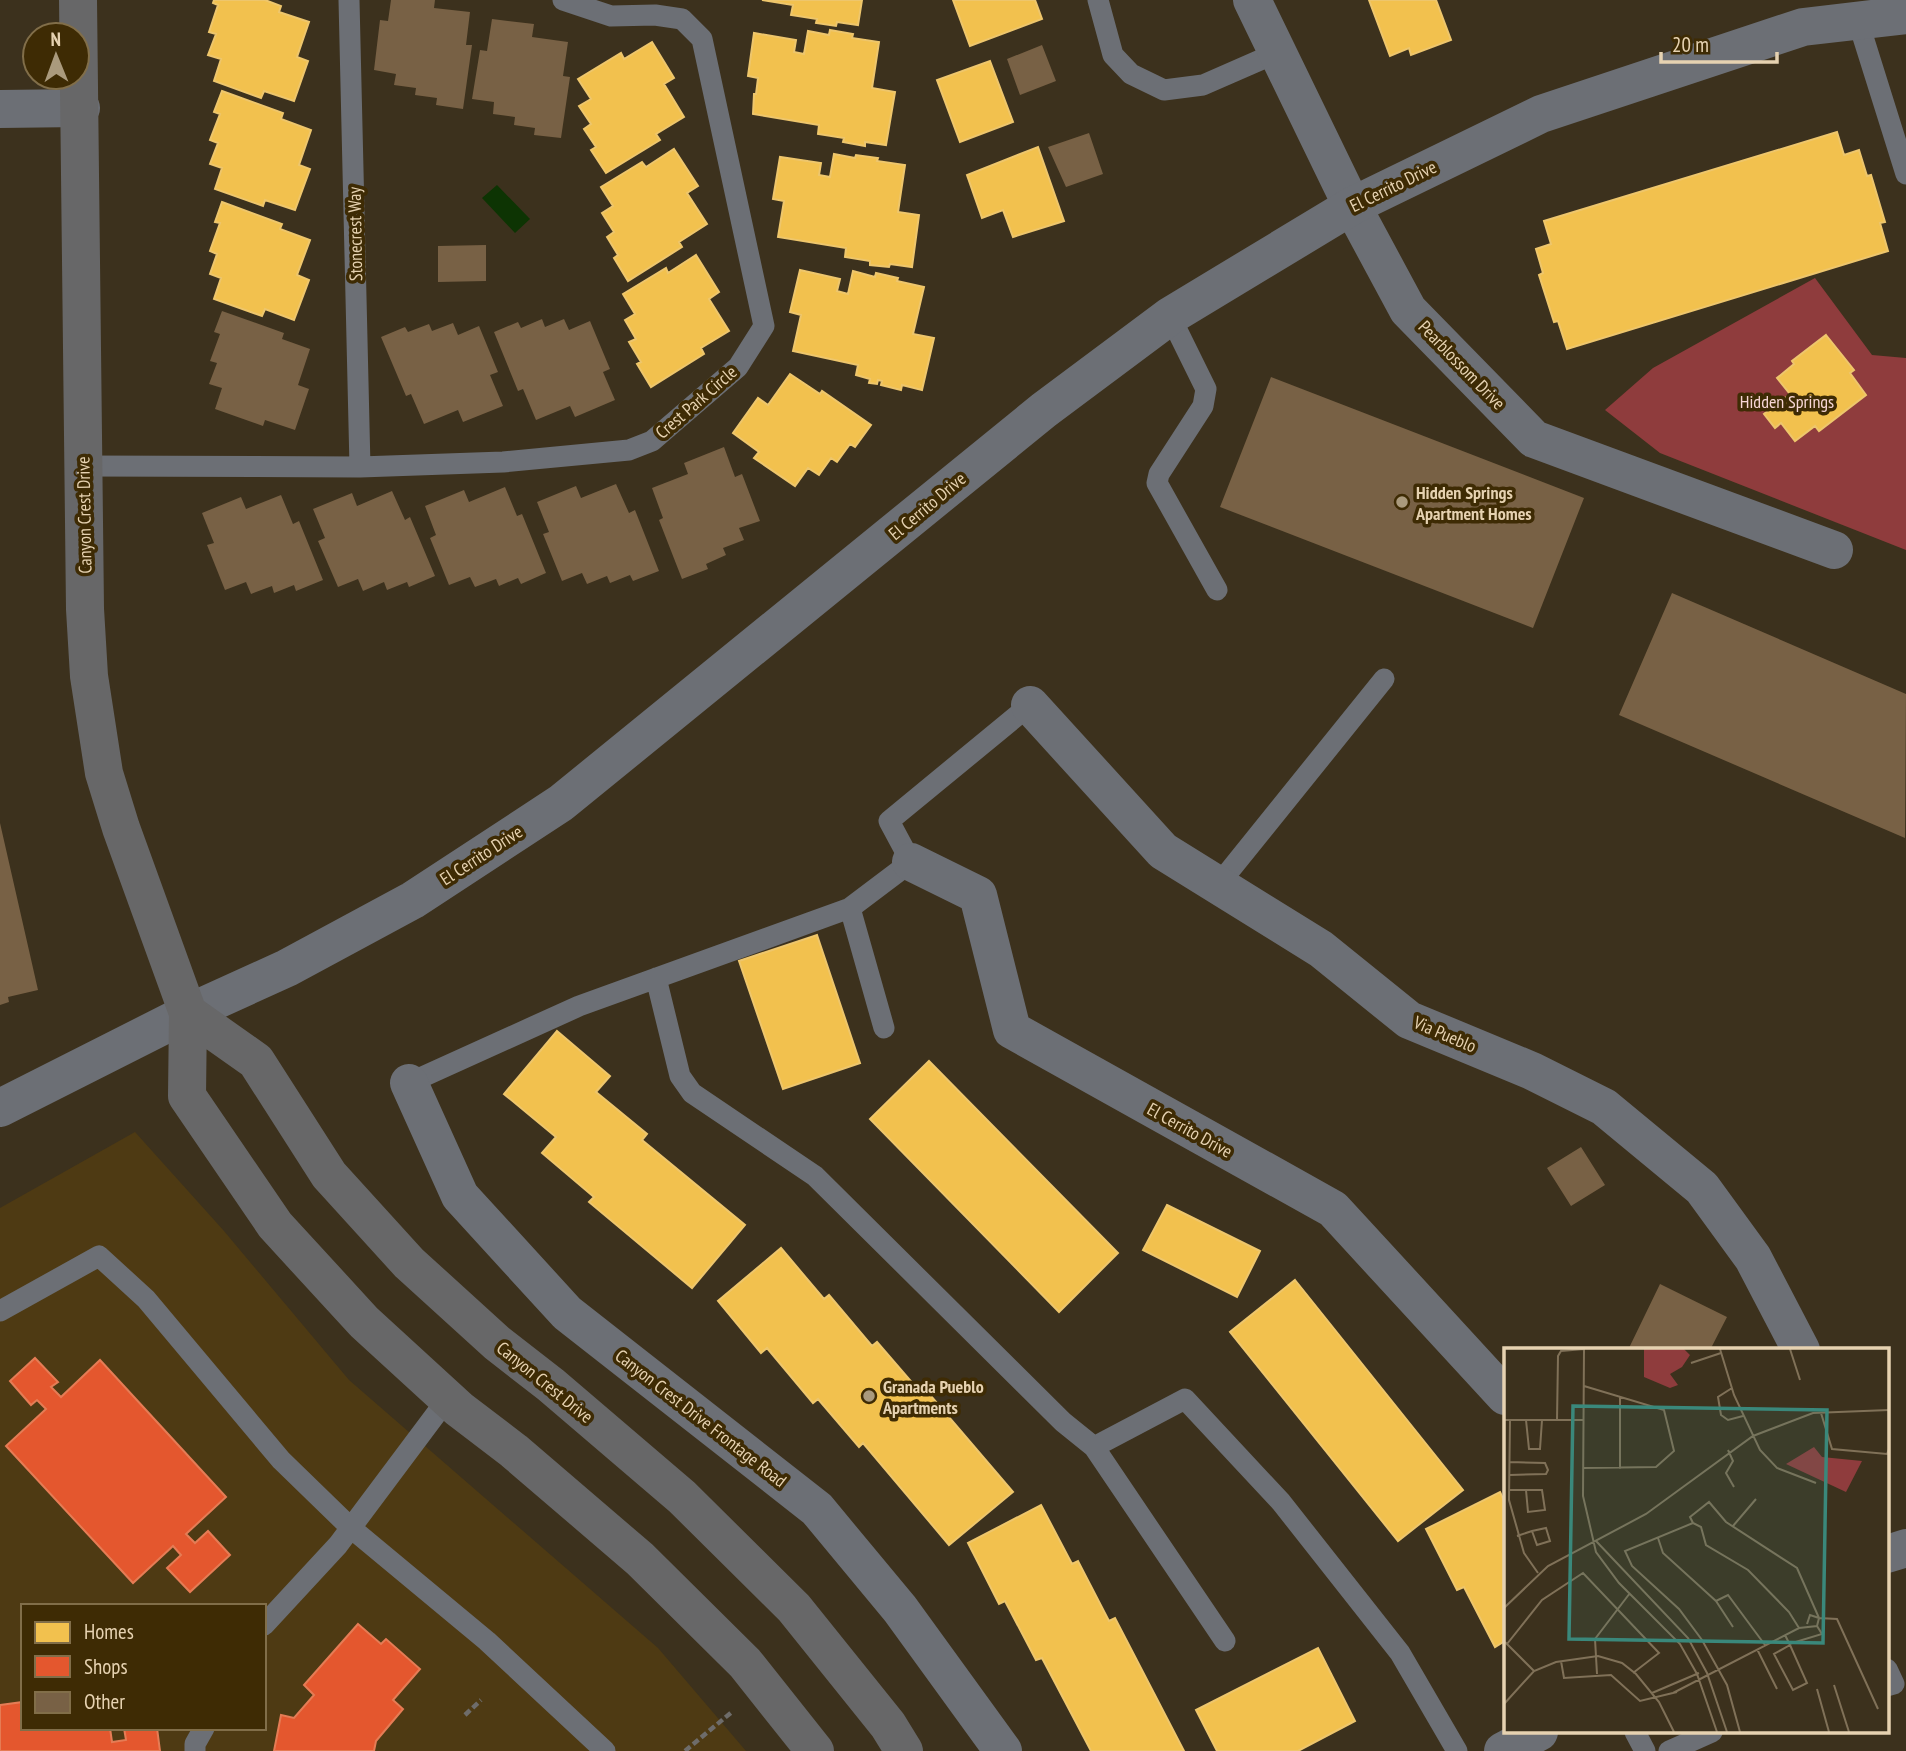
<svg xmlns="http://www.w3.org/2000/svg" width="1906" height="1751" viewBox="0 0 1906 1751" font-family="'PT Sans Narrow',sans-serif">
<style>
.built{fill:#4e3a13;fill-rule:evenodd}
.green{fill:#8f3c3d}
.water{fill:#0d3403}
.homes{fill:#f2c14e;stroke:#eec66c;stroke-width:2}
.shops{fill:#e4572e;stroke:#e57c55;stroke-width:2}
.building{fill:#786145}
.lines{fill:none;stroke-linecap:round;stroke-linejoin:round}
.path{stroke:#6e6c6a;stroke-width:4.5;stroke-dasharray:7 3.5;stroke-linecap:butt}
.service{stroke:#6c6f75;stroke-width:21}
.minor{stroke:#6c6f75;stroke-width:38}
.tertiary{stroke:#6c6f75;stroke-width:38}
.secondary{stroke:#676768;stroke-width:38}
.poi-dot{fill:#aa9a7d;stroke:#3e2b04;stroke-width:2.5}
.labels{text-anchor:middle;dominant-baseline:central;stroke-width:7;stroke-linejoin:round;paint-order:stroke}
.street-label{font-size:18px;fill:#e6d2b1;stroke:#3e2b04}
.park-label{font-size:18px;fill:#f7d6d5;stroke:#3e2b04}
.poi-label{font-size:18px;font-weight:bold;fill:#e6d2b1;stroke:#3e2b04;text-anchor:start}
.inset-road{fill:none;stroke:#807158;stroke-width:2}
.view{fill:#3a887b;fill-opacity:0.15;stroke:#3a887b;stroke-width:3.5}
.inset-edge{fill:none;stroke:#e6d2b1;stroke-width:3.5}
</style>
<rect width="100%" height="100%" fill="#3c311d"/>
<!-- built -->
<path class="built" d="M135,1132L224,1231L349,1380L658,1648L746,1751H0V1208ZM23,1606H264V1728H23Z"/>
<!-- green -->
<path class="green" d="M1815,278L1872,355L1906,358V550L1660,453L1605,410L1653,368Z"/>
<!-- water -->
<path class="water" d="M497,185L530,219L515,233L482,198Z"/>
<!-- homes -->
<path class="homes" d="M214,0H265L281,6L279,12L309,22L297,57L308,61L294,101L264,91L261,98L214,81L221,59L208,55L216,34L209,32L218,5L213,3Z
M762,0H862L858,25L837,22L836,26L816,23L817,19L791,15L793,5Z
M953,0H1035L1042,19L970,46Z
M1369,0H1436L1451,40L1411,55L1409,48L1390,56Z
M830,30L853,34L852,38L879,42L872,88L895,92L886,145L865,142V146L843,142L844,138L818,134L819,125L753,114L754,94H756L758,78L748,76L754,33L796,40L794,52L804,54L808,31L829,35Z
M652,42L674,78L664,84L684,117L656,134L660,140L606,173L591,150L596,147L584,129L591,124L579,106L591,99L578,79L621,53L624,59Z
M990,61L1013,122L960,142L937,80Z
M222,91L283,113L281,119L311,130L299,165L310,169L295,210L265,200L263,206L215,189L222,168L210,164L218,143L210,140L220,114L214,112Z
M1837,132L1844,155L1859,150L1867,176L1871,175L1885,222L1880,223L1888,251L1567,349L1558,321L1554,322L1539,275L1543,273L1536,249L1551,244L1544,221Z
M1038,147L1064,221L1013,237L1003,210L982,218L967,175Z
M674,149L698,186L687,193L707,224L679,242L682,247L628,281L614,258L618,255L607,237L614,232L602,213L613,206L601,187L642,162L646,167Z
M834,154L855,158L856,155L878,158L877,161L905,165L898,212L919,215L912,267L890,264L889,267L870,265V261L845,257L846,248L778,237L784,201L773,199L780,157L821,163L819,175L830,177Z
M222,202L282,224L280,229L310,240L297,275L309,280L294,320L265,309L262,316L214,299L221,278L210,274L217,254L210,251L220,223L215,222Z
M696,255L719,292L709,299L729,331L701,348L704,354L651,387L637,364L641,362L629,342L636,339L625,320L635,314L623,294L666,268L668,273Z
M800,270L840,279L837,291L848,294L853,271L875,277L876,273L898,278L897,281L924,287L913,334L934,338L922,390L902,385L901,390L881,385L882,381L878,380L877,384L869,383L870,379L856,375L858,365L793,351L801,315L790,312Z
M1826,335L1854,370L1850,373L1866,395L1819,431L1815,426L1795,441L1781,423L1775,428L1764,414L1790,394L1777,378L1794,364L1792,361Z
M790,374L820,394L822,391L871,425L855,447L850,444L837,462L831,458L819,475L808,468L795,486L754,458L759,452L733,433L758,398L768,405Z
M817,935L860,1063L783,1089L739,961Z
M557,1031L610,1076L596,1092L647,1134L642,1140L745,1225L692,1288L589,1202L594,1197L542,1153L556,1137L504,1094Z
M929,1061L1118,1253L1059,1312L870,1119Z
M1167,1205L1260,1251L1237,1297L1143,1250Z
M781,1248L824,1299L829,1295L872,1346L877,1342L921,1393L925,1389L1013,1492L949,1545L863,1443L859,1447L818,1399L813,1403L767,1348L761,1353L718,1301Z
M1295,1280L1463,1490L1398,1541L1230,1332Z
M1500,1492L1505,1503V1641L1495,1647L1464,1587L1457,1590L1426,1529Z
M1041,1505L1072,1564L1078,1561L1109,1621L1115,1618L1184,1751H1091L1042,1658L1036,1660L1005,1601L999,1604L968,1543Z
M1318,1648L1355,1721L1298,1751H1217L1196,1710Z"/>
<!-- shops -->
<path class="shops" d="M35,1358L58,1382L51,1387L61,1397L100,1360L226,1497L186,1534L195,1543L208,1531L230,1555L190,1592L167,1568L181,1555L173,1546L133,1583L6,1446L46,1409L37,1400L31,1405L10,1381Z
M358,1624L381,1644L386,1639L420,1669L393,1700L403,1709L376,1741L374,1751H274L281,1715L294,1718L314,1695L304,1685Z
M23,1702V1728H110L112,1742L126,1740L124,1728H157L160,1751H0V1705Z"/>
<!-- building -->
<path class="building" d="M391,0H435L434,8L470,12L466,45H472L463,109L436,105L437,98L415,95L416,88L394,85L396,74L374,70L380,20L388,21Z
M492,19L534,24L532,37L568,42L563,76L570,77L561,138L534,135L535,128L514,125L515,117L493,114L494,102L472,99L480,50L487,51Z
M1042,45L1056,81L1020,95L1007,59Z
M1089,133L1103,174L1066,187L1048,147Z
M486,245V281L438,282V246Z
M222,311L284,333L282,339L310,349L298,385L309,389L295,430L265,420L263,426L215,409L222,388L209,384L217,363L210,361L220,334L214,332Z
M542,319L545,327L564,319L569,330L590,321L610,369L603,372L615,400L575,417L570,406L536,420L523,389L518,391L494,332L518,322L521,328Z
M453,323L458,335L479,326L498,372L490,375L503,406L463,422L458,410L424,424L411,394L406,396L381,337L405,327L408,332L429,324L432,331Z
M1271,377L1584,498L1533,628L1220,507Z
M724,447L735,477L742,474L760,521L739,528L744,540L723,548L726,555L706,564L708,569L682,579L659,520L663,518L652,488L688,474L684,463Z
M616,484L629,513L635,510L659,571L633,581L630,575L610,583L607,576L587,584L582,573L562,581L543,534L549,532L537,502L576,486L581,498Z
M505,487L517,516L522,514L546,573L521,584L518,578L499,586L496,579L475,587L470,577L449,585L430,538L436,535L425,506L464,490L469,502Z
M392,491L405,520L410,517L435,576L409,587L407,582L387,590L384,582L363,591L358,579L338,587L318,541L325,538L313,509L352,493L357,506Z
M281,495L293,524L299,521L323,580L296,591L294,585L274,593L272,586L251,594L246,582L225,590L207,545L214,543L202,513L241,497L246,509Z
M1672,593L1906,694L1905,838L1619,715Z
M0,823L38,990L8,997L9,1002L0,1005Z
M1581,1147L1605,1185L1571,1206L1547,1168Z
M1660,1284L1727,1317L1710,1350H1628Z"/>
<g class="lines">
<!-- path -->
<path class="path" d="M465,1715L481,1700
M685,1751L733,1711"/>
<!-- service -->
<path class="service" d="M349,0L360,467
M1098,0L1113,55L1131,74L1164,90L1203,85L1276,53
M1858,21L1906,174
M1170,316L1206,389L1203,406L1159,474L1157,483L1217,590
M83,466L360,467L503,462L629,450L652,441L738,367L764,326L702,39L682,19L655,15L611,16L563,0
M1218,885L1384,679
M850,908L884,1028
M656,978L680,1076L692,1093L815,1176L1063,1422L1094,1447L1185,1399L1281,1502L1400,1653L1457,1751
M409,1083L579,1006L850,908L911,862L889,821L1030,705
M0,1311L99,1256L146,1299L281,1460L351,1528L487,1641L605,1751
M1094,1447L1225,1641
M264,1625L338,1545L448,1398
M1887,1669L1894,1684L1887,1686
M1635,1732L1645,1751
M195,1751V1744L204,1728
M1669,1751L1712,1732"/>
<!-- minor -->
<path class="minor" d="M1252,0L1352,206L1408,310L1534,439L1834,550
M0,109L81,108
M1030,705L1163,851L1321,949L1409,1020L1532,1071L1604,1107L1702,1188L1753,1258L1801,1350
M911,862L978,895L1012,1030L1333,1209L1505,1396
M409,1083L460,1196L567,1313L817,1509L900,1609L1003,1751
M1887,1554L1906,1548
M1503,1751L1539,1732"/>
<!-- tertiary -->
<path class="tertiary" d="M0,1108L188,1013L287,968L413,900L561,803L1044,410L1170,316L1352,206L1541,114L1803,27L1906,15"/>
<!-- secondary -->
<path class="secondary" d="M78,0L85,609L89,676L104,773L121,828L188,1013L187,1096L275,1225L364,1322L459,1409L514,1451L640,1559L745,1663L815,1751
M188,1013L256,1061L329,1175L409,1263L497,1343L551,1385L682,1497L794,1608L888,1725L904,1751"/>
</g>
<!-- markers -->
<g class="poi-dot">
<circle cx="1402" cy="502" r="7"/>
<circle cx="869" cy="1396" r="7"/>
</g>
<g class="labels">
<!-- street labels -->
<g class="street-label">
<text transform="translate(1393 186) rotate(-26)">El Cerrito Drive</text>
<text transform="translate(355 234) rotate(-91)">Stonecrest Way</text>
<text transform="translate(1462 365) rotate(46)">Pearblossom Drive</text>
<text transform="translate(696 402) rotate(-41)">Crest Park Circle</text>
<text transform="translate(927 506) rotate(-40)">El Cerrito Drive</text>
<text transform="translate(84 515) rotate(-91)">Canyon Crest Drive</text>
<text transform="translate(481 855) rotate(-33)">El Cerrito Drive</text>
<text transform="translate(1445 1034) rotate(23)">Via Pueblo</text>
<text transform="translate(1190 1130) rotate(29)">El Cerrito Drive</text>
<text transform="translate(545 1382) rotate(39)">Canyon Crest Drive</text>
<text transform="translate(701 1418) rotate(38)">Canyon Crest Drive Frontage Road</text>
</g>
<!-- park labels -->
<g class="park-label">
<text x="1787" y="401">Hidden Springs</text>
</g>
<!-- poi labels -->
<g class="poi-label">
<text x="1416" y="492">Hidden Springs<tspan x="1416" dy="21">Apartment Homes</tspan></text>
<text x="883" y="1386">Granada Pueblo<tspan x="883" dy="21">Apartments</tspan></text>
</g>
</g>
<!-- overview -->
<g transform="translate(1504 1348)">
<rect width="385" height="385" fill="#3c311d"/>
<path d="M140,1H180L186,7L178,19L166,26L174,37L166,40L140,29ZM310,99L318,109L358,113L342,144L282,116Z" fill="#8f3c3d"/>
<path class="inset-road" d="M80,1L79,148L92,204L115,235L176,296L193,326L213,384M216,1L230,47L256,102L273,120L312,135M286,1L296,32M187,15L217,5M228,40L214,49L217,67L224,72L239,68M116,49V121M317,65L328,101L383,106L385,101M0,72H80M6,72L5,152L20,205L34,225M22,72L25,101H36L38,72M53,72L54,8L57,3L80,1M224,102L229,113L222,125L230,139M79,120L152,119L170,103L160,62L80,38M6,127L42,126L44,122L41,115L6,114M5,142H38L41,162L24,164L22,142M189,175L186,169L205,154L222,174L293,220L315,270L333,271L374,361M189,175L121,203L128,218L175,261L198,292L223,337L236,384M189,175L197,179L202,197L244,222L285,264L295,280M229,178L252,151M13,188L28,183L42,180L46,193L33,197L28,183M154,190L159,205L212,253L224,247L261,297M92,193L184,290L203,325L223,384M212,253L229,279M0,260L44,218L142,166L249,88L309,65L385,62M281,287L286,297L303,335L289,342L270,306L286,297M1,294L30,323M3,296L38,252L79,225L155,305L129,325M285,296L318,286L313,278M253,301L273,341M57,313L60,330L107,327L136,353L173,344M93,326L91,291L126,245M330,337L345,384M313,341L325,384M148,345L195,325M169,345L295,280L313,278L315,270L306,267L303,276M0,356L30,323L52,314L94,308L118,315L132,326L155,354L170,384"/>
<path class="view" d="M69,58L323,62L319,295L65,291Z"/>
<rect width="385" height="385" class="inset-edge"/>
</g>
<!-- legend -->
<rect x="21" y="1604" width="245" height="126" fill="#3e2b04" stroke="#816e49" stroke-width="2"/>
<rect x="35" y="1622" width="35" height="21" fill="#f2c14e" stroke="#816e49" stroke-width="2"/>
<text x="84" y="1639" font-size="21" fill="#e6d2b1">Homes</text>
<rect x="35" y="1656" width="35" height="21" fill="#e4572e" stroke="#816e49" stroke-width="2"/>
<text x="84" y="1674" font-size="21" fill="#e6d2b1">Shops</text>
<rect x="35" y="1692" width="35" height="21" fill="#786145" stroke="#816e49" stroke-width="2"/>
<text x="84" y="1709" font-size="21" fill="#e6d2b1">Other</text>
<!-- north arrow -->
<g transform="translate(56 56) rotate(359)"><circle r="33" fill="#3e2b04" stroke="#816e49" stroke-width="2"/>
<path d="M0-5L12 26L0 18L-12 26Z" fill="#aa9a7d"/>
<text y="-10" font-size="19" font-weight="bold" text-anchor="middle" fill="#e6d2b1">N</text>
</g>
<!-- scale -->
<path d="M1661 52v10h116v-10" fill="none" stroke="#e6d2b1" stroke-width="3.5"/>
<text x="1672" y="52" font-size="21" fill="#e6d2b1" stroke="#3e2b04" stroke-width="5" paint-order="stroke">20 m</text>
</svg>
